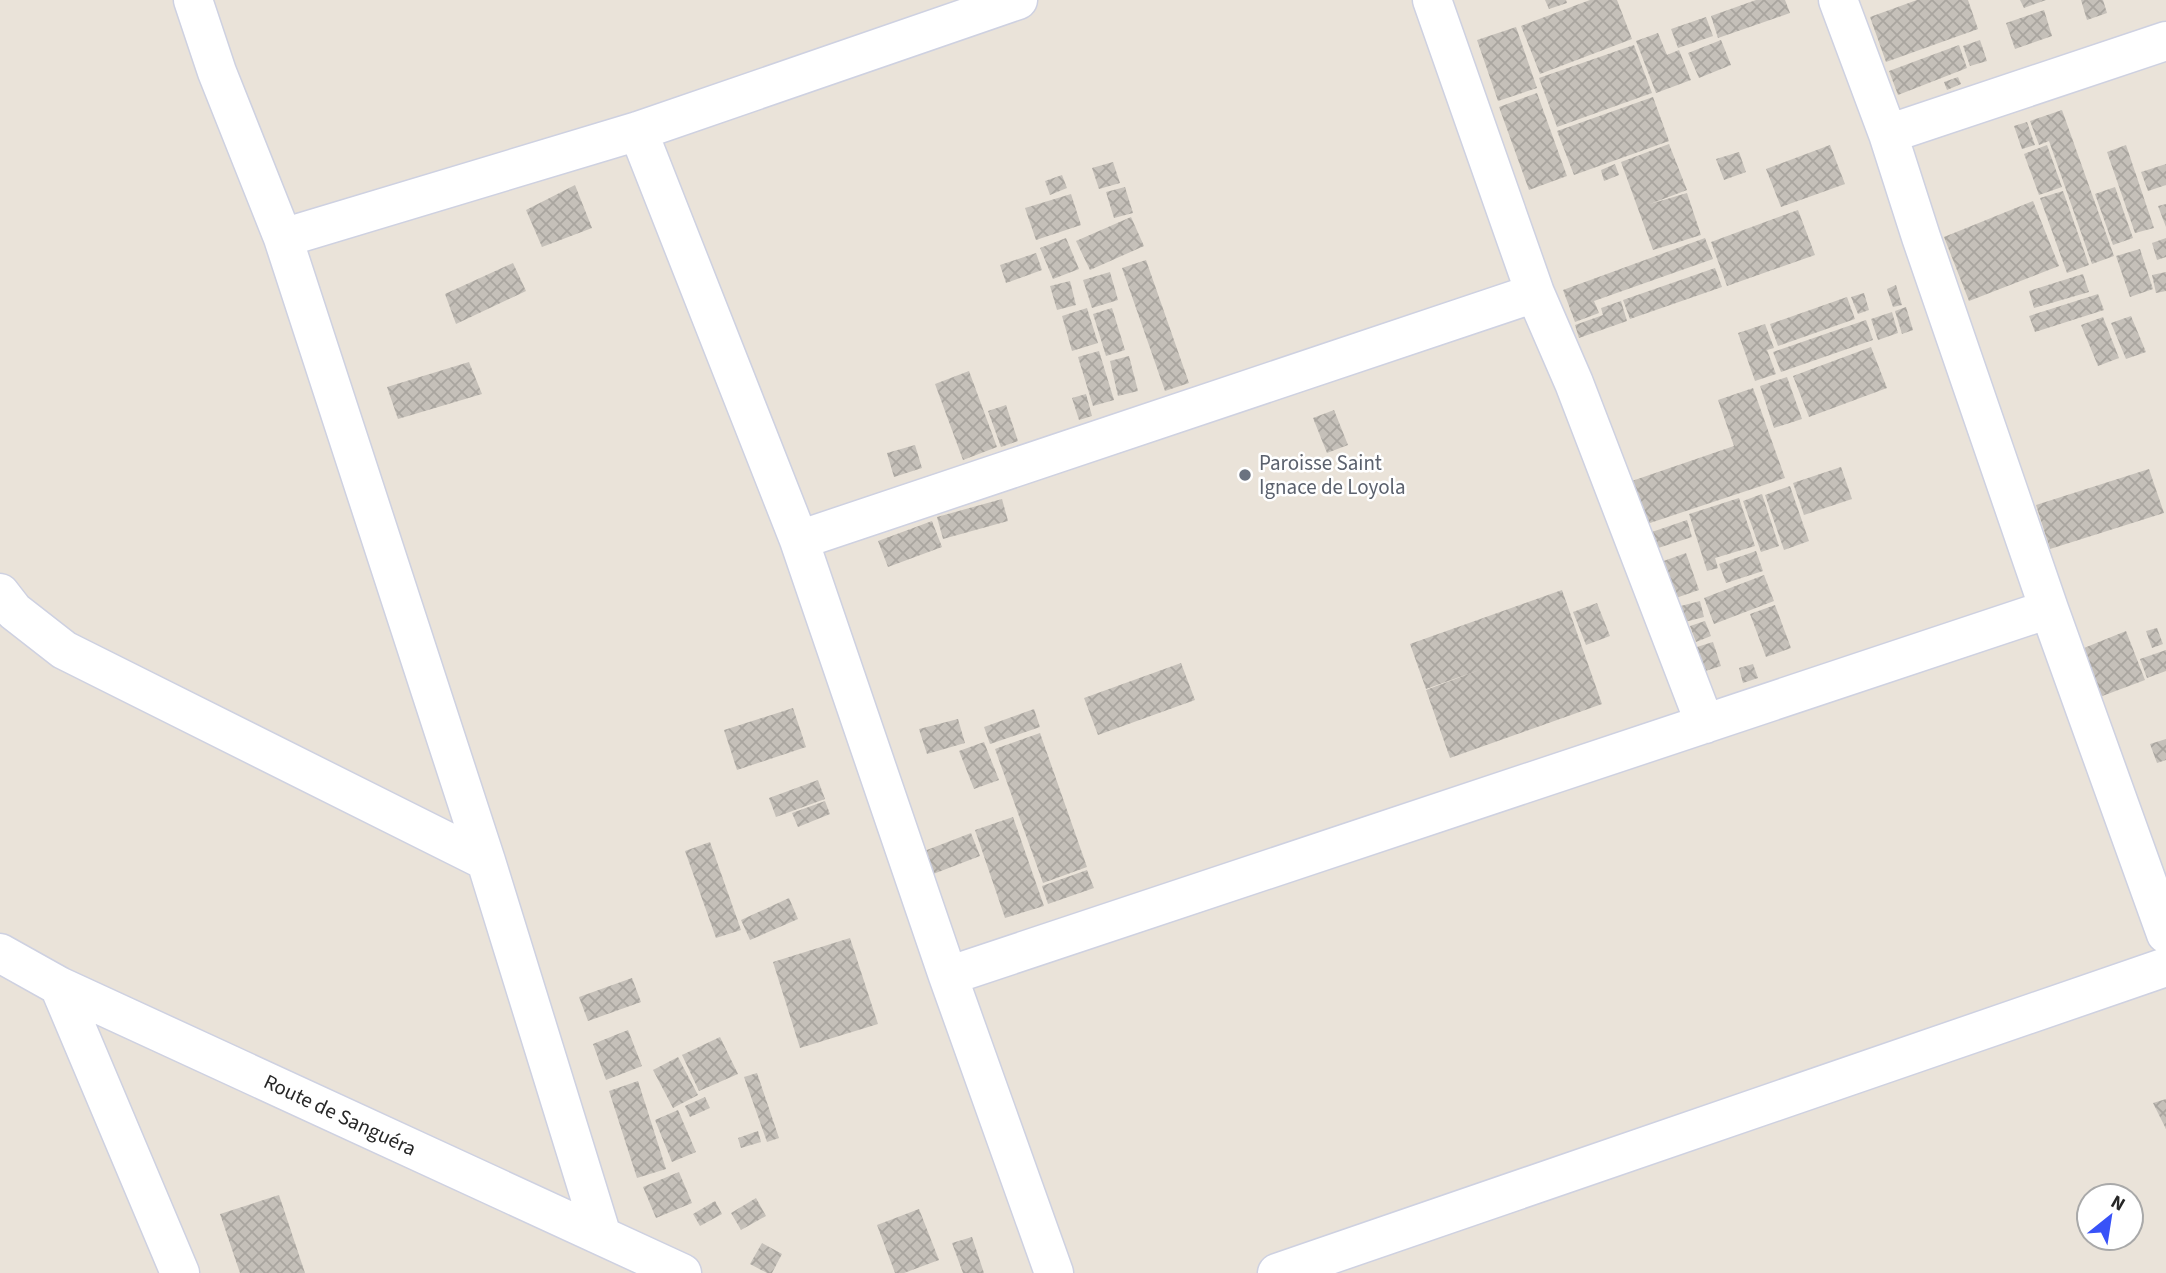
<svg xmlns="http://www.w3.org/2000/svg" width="2166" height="1273" viewBox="0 0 2166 1273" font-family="'Source Sans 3',sans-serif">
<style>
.building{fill:url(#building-cross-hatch)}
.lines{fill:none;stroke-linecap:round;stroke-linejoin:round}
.minor-casing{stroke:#ced1e1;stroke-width:41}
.minor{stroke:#fff;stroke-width:38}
.worship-dot{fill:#6b7280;stroke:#fff;stroke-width:2.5}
.labels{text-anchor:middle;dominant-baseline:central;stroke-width:5;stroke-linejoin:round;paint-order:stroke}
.worship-label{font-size:21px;fill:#5b616d;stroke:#fff;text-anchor:start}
.street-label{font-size:21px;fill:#272727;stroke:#fff}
</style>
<defs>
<pattern id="building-cross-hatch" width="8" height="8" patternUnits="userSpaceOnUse" patternTransform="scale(1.75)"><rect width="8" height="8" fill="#c5c0b9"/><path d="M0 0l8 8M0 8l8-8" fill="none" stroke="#a9a59f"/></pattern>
</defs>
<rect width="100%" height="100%" fill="#eae3d9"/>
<!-- building -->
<path class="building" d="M1545,0H1566L1567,3L1549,9Z
M1590,0H1617L1632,39L1540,74L1521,26Z
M1756,0H1785L1790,13L1718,38L1711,16Z
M1917,0H1968L1978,29L1886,62L1870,17Z
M2020,0H2046L2024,8Z
M2081,0H2103L2107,13L2087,20Z
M2044,10L2052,36L2015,49L2006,23Z
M1706,17L1713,36L1678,48L1671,29Z
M1516,27L1537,88L1498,101L1477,40Z
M1658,33L1667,55L1679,50L1691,80L1656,93L1636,41Z
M1721,40L1731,65L1699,78L1688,53Z
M1980,40L1987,61L1970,66L1963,46Z
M1634,45L1652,93L1557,127L1539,78Z
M1959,45L1967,68L1898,95L1889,71Z
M1958,77L1961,84L1947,90L1944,82Z
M1537,93L1567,176L1529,190L1499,107Z
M1653,97L1669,141L1574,175L1557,131Z
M2062,110L2114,256L2092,264L2049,141L2039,145L2030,121Z
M2027,122L2035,145L2022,149L2014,126Z
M1669,144L1687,190L1650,204L1687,193L1701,235L1653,250L1621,162Z
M1830,145L1845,184L1781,207L1766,169Z
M2047,145L2062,187L2039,195L2024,154Z
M2126,145L2154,228L2135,233L2107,152Z
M1739,152L1746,172L1724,180L1716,159Z
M1113,162L1120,183L1099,189L1092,168Z
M1615,164L1619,175L1604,181L1601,170Z
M2166,164V185L2148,191L2141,172Z
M1062,175L1067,188L1050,195L1045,181Z
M575,185L592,228L542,247L526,210Z
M1125,187L1133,213L1114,218L1106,192Z
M2115,187L2133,238L2113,245L2095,194Z
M2063,191L2089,265L2067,273L2040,198Z
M1071,194L1081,225L1036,240L1025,208Z
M2033,201L2059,266L1969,301L1944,237Z
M2166,204V227L2158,206Z
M1798,210L1815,255L1727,286L1711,242Z
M1131,217L1144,246L1090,270L1076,241Z
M1066,238L1079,269L1053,279L1040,248Z
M1705,238L1713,259L1594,301L1599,313L1575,322L1563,290Z
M2166,238V257L2157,260L2152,243Z
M2140,249L2153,289L2130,297L2116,256Z
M1036,253L1042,270L1006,283L1000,265Z
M1146,260L1189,383L1165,391L1122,268Z
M513,263L526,291L456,324L445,294Z
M1715,268L1722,287L1630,319L1623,300Z
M1110,272L1118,300L1092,308L1083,280Z
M2166,272V291L2156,293L2152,275Z
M2083,274L2089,292L2034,308L2029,291Z
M1070,281L1076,305L1057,310L1050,286Z
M1896,285L1902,305L1893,307L1887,289Z
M1864,293L1869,310L1858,314L1851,297Z
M2098,294L2104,310L2035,332L2029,316Z
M1847,297L1855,319L1778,346L1770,324Z
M1621,301L1627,321L1579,338L1575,325L1603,315L1601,308Z
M1906,307L1913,330L1902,334L1895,311Z
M1087,308L1098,343L1072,351L1062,316Z
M1112,308L1125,350L1106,356L1093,314Z
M1892,312L1898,333L1878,340L1871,319Z
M2131,316L2146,352L2126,359L2111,323Z
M2103,317L2119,358L2098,366L2081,325Z
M1866,320L1873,340L1781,372L1773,352Z
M1765,324L1774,348L1767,350L1776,374L1755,381L1738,333Z
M1871,347L1887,388L1809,417L1793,376Z
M1099,351L1114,400L1093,406L1078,357Z
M1129,356L1138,391L1118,396L1110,361Z
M469,362L482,394L398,419L387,387Z
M969,371L997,447L963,460L935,384Z
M1787,377L1802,419L1774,428L1760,386Z
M1753,388L1785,478L1644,525L1629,482L1734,446L1718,400Z
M1086,394L1092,416L1079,420L1072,398Z
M1006,405L1018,441L1001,447L988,411Z
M1334,410L1348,445L1327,453L1313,418Z
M915,445L922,468L894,477L887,453Z
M1841,467L1852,499L1804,515L1793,483Z
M2149,469L2164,513L2050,549L2036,505Z
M1790,486L1809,541L1784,550L1765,495Z
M1762,494L1779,546L1761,552L1743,501Z
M1739,498L1755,546L1715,558L1718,568L1707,571L1689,514Z
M1002,499L1008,521L943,539L937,517Z
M1687,520L1692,537L1652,550L1646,534Z
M932,521L942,547L888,567L878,541Z
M1756,551L1763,571L1726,583L1719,564Z
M1686,553L1699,590L1670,600L1658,563Z
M1764,575L1774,601L1714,624L1704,598Z
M1562,590L1602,704L1450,758L1426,690L1482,669L1426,689L1410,644Z
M1700,601L1704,617L1677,624L1673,608Z
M1597,603L1610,636L1586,645L1573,612Z
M1775,605L1791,648L1766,657L1750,614Z
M1705,621L1711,636L1696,642L1690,626Z
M2157,628L2163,644L2152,648L2146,631Z
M2126,631L2145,680L2097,698L2079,650Z
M1713,642L1721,666L1696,674L1687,650Z
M2166,650V671L2147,678L2140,659Z
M1181,663L1195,700L1098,735L1084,698Z
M1753,664L1758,678L1743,683L1739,668Z
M793,708L806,747L737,770L724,730Z
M1034,709L1040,727L990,744L984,727Z
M958,719L965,743L927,754L919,729Z
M1040,733L1087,867L1043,883L995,749Z
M2166,739V760L2157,763L2150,744Z
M984,742L999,780L974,789L959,751Z
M818,780L825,799L776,817L769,798Z
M825,801L830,814L798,827L792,813Z
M1013,817L1044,906L1005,918L975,830Z
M971,833L980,856L928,876L919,853Z
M710,842L741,930L716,938L685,851Z
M1087,870L1094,888L1048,904L1042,886Z
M789,898L798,919L750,940L741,920Z
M850,938L878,1024L800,1048L773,962Z
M632,978L641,1002L588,1021L579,997Z
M628,1030L642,1066L606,1080L593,1044Z
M720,1037L738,1074L699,1091L682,1055Z
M678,1057L698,1095L673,1108L653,1070Z
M757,1073L779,1138L767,1142L744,1077Z
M638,1081L666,1169L637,1178L609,1091Z
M705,1097L710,1108L690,1117L685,1106Z
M2166,1099V1129L2153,1103Z
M678,1110L696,1152L672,1162L655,1120Z
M758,1131L761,1142L741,1148L738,1138Z
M679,1172L692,1203L656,1218L643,1187Z
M279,1195L305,1273H240L220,1214Z
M756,1198L766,1216L741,1230L731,1213Z
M715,1201L722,1214L700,1226L693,1214Z
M919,1209L939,1260L904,1273H895L877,1225Z
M972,1237L984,1273H963L952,1243Z
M762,1243L782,1254L772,1273H767L750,1264Z"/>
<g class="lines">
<!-- minor casing -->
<g class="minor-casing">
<path id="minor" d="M193,0L217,72L283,238L486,861L602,1236
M1432,0L1535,293L1574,383L1705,724
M1838,0L1888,134L1921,237L2049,609L2166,934
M638,131L799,540L948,976L1054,1273
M1888,134L2166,41
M283,238L638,131L1018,0
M799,540L1535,293
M0,593L14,611L64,650L486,861
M0,953L59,986L682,1273
M948,976L2049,609
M59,986L180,1273
M1277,1273L2166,967"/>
</g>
<!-- minor -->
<use href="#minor" class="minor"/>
</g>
<!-- markers -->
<circle class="worship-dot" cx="1245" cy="475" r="7"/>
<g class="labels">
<!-- worship labels -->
<g class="worship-label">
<text x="1259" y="463">Paroisse Saint<tspan x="1259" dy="24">Ignace de Loyola</tspan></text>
</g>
<!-- street labels -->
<g class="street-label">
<text transform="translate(340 1115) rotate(25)">Route de Sanguéra</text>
</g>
</g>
<!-- north arrow -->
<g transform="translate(2110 1217) rotate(30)"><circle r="33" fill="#ffffff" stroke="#a9a9a9" stroke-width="2"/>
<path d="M0-5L12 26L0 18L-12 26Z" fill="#3852f8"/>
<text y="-10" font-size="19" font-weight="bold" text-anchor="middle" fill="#272727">N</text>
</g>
</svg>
